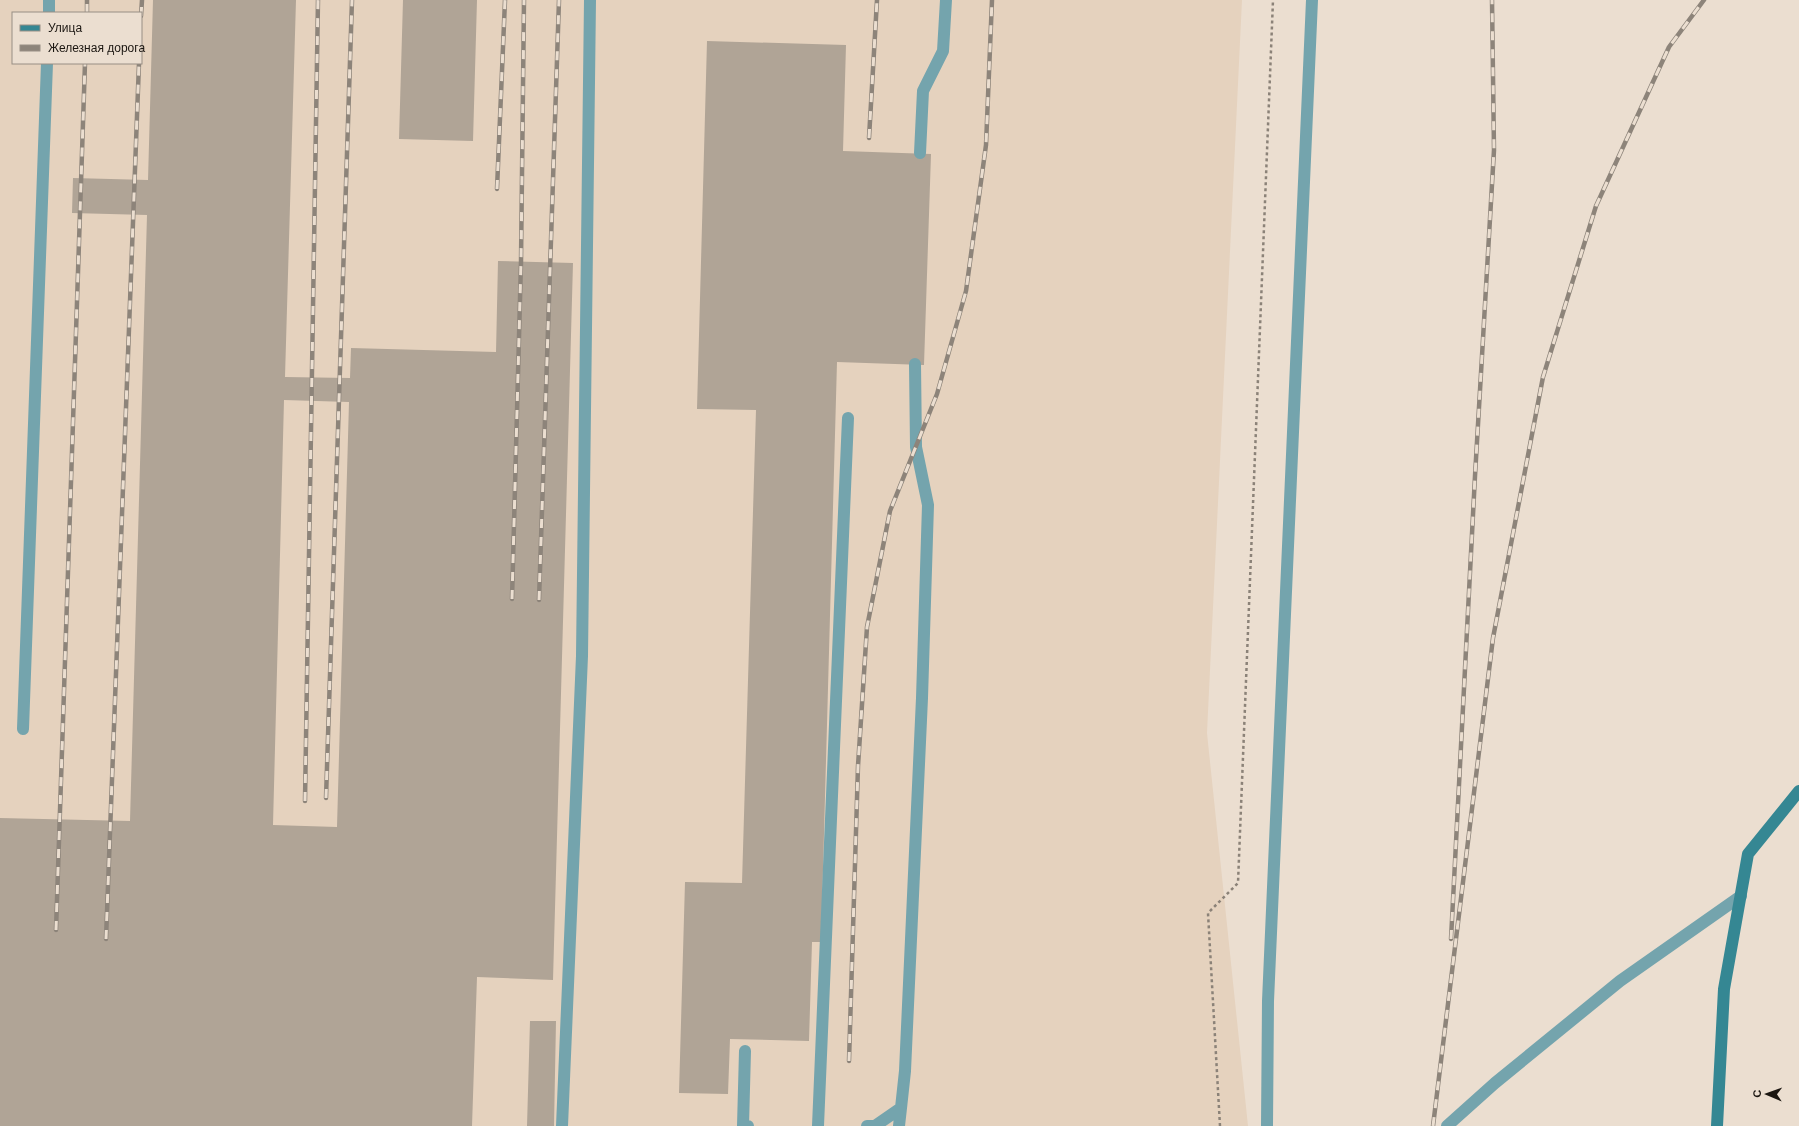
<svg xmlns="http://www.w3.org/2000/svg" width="1799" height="1126" viewBox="0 0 1799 1126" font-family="Arial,sans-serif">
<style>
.built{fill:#e5d2be;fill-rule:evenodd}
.building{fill:#b0a496;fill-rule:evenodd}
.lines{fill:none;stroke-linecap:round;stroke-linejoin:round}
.path{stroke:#8b8278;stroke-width:2.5;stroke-dasharray:3 3;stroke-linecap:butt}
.lane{stroke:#74a4ad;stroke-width:12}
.street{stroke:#74a4ad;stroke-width:12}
.secondary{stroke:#358793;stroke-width:12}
.rail-casing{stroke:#8d847a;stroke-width:4.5}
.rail{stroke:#ebded0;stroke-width:3;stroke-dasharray:9;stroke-linecap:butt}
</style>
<rect width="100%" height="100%" fill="#ebded0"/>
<!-- built -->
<path class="built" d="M0,0H1242L1207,733L1248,1126H0ZM13,13H141V63H13Z"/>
<!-- building -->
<path class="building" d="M153,0H296L285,377L350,378L351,348L496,352L498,261L573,263L553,980L477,977L472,1126H0V818L130,821L147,215L72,213L73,178L148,180ZM284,400L349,402L337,827L273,825Z
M403,0H477L473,141L399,139Z
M707,41L846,45L843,151L931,154L924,365L837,362L821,942H812L809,1041L730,1039L728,1094L679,1093L685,882L742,883L756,410L697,409Z
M530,1021H556L554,1126H527Z"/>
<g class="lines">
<!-- path -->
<path class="path" d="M1220,1126L1208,913L1238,883L1273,0"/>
<!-- lane -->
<path class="lane" d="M49,13V0
M920,153L923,91L943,51L946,0
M23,729L47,63
M745,1051L743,1126H748
M562,1126L582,656L590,0
M818,1126L848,418
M867,1126H875L901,1108L905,1071L922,698L928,505L916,447L915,364
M899,1126L901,1108
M1447,1126L1495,1083L1620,981L1741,896"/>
<!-- street -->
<path class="street" d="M1267,1126L1268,1001L1312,0"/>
<!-- secondary -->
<path class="secondary" d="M1717,1126L1724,989L1748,854L1799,791"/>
<!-- rail casing -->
<g class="rail-casing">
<path id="rail" d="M87,13V0
M141,16L142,0
M869,138L877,0
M497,189L505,0
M512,599L521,262L524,0
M539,600L559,0
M326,798L352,0
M305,801L318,0
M56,930L85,63
M106,939L139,63
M1451,939L1475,476L1494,150L1492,0
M849,1061L858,766L867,627L890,511L937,394L966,291L986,145L992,0
M1433,1126L1493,638L1543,377L1596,206L1669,47L1704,0"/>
</g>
<!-- rail -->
<use href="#rail" class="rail"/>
</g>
<!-- legend -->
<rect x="12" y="12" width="130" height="52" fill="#ebded0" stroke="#988e84"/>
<rect x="20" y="25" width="20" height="6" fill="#358793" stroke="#988e84"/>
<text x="48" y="32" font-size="12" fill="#1b1611">Улица</text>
<rect x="20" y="45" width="20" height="6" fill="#8d847a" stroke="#988e84"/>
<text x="48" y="52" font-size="12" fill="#1b1611">Железная дорога</text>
<!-- north arrow -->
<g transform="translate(1767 1094) rotate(272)" stroke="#ebded0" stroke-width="3" paint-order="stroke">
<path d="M0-3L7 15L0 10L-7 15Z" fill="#1b1611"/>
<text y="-6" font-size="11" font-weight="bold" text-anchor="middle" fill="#1b1611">С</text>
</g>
</svg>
